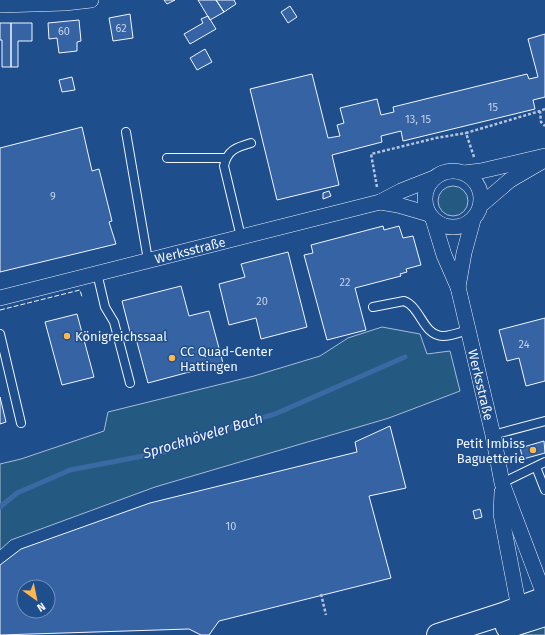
<svg xmlns="http://www.w3.org/2000/svg" width="545" height="635" viewBox="0 0 545 635" font-family="'Fira Sans',sans-serif">
<style>
.green{fill:#245a82;stroke:#a8bbd7}
.lines{fill:none;stroke-linecap:round;stroke-linejoin:round}
.stream{stroke:#3b69a3;stroke-width:5}
.building{fill:#3563a3;stroke:#f2f6ff;fill-rule:evenodd}
.lane-casing{stroke:#f2f6ff;stroke-width:10}
.street-casing{stroke:#f2f6ff;stroke-width:16}
.secondary-casing{stroke:#f2f6ff;stroke-width:24}
.path{stroke:#b3c4dc;stroke-width:2.5;stroke-dasharray:3 2;stroke-linecap:butt}
.lane{stroke:#1f4e8c;stroke-width:8}
.street{stroke:#1f4e8c;stroke-width:15}
.secondary{stroke:#1f4e8c;stroke-width:22}
.fence{stroke:#f2f6ff;stroke-width:1;stroke-dasharray:5 2;stroke-linecap:butt}
.poi-dot{fill:#ffb74d;stroke:#1f4e8c;stroke-width:1.5}
.labels{text-anchor:middle;dominant-baseline:central;stroke-width:3;stroke-linejoin:round;paint-order:stroke}
.number-label{font-size:11px;fill:#c3d1e8}
.street-label{font-size:13px;fill:#f2f6ff;stroke:#1f4e8c}
.poi-label{font-size:13px;fill:#f2f6ff;stroke:#1f4e8c;text-anchor:start}
.water-label{font-size:14px;font-style:italic;fill:#f2f6ff;stroke:#1f4e8c}
</style>
<rect width="100%" height="100%" fill="#1f4e8c"/>
<!-- green -->
<path class="green" d="M438 201a15 15 0 1 1 30 0a15 15 0 1 1-30 0Z
M382,327L420,334L427,354L450,351L460,391L389,418L155,487L11,540L0,550V464L21,459L104,431L108,412L254,376L320,356L348,338Z
M545,626V635H520Z"/>
<g class="lines">
<!-- stream -->
<path class="stream" d="M0,507L17,493L70,470L164,452L189,439L275,414L405,357"/>
</g>
<!-- building -->
<path class="building" d="M164,0H175L167,4Z
M198,0H216L224,12L210,20Z
M216,0H234L236,4L224,12Z
M290,6L297,17L288,23L281,12Z
M130,14L133,38L113,41L109,18Z
M208,16L216,29L190,44L184,34L203,23L201,19Z
M79,20L81,41L77,42V51L59,53L57,38L49,39L48,23Z
M0,23H11V67H2V40H0Z
M11,23H32V41H18V67H11Z
M545,34V97L533,100L535,109L403,141L401,131L381,136L382,142L332,155L339,185L277,200L250,89L312,74L328,138L340,136L337,125L344,123L340,108L377,99L381,115L394,112L393,107L527,74L529,79L538,77L528,39Z
M205,49L212,62L197,70L190,58Z
M72,77L75,90L62,92L59,80Z
M82,127L92,171L99,169L112,221L109,222L116,244L0,272V148Z
M329,191L331,196L323,199V193Z
M383,226L384,230L399,226L403,238L413,236L421,265L406,269L407,272L400,274L401,276L355,288L366,330L327,340L304,255L313,253L311,245Z
M288,252L307,327L261,339L256,318L229,325L219,284L245,277L241,264Z
M181,286L189,316L209,311L223,363L148,383L135,335L131,336L122,301Z
M77,314L94,377L62,385L45,322Z
M545,318V381L526,386L519,358L507,361L499,330Z
M0,397L6,422L0,424Z
M390,426L406,488L369,496L391,578L219,621L209,635H201L189,629L0,635V565L21,549L150,503L357,452L355,442ZM24,587H48V611H24Z
M544,441L545,453L523,459L520,448Z
M480,509L482,517L475,519L473,511Z"/>
<g class="lines">
<!-- lane casing -->
<g class="lane-casing">
<path id="lane" d="M126,132L148,260
M167,158H226
M241,237L224,166C227,150 237,147 251,143
M97,273L105,307L114,322L130,383
M373,307L404,301C421,307 423,336 443,336C451,336 461,332 468,330
M0,334L21,423
M493,435L545,421
M536,467L545,490
M502,483L545,462"/>
</g>
<!-- street casing -->
<g class="street-casing">
<g id="street">
<path d="M0,5L65,3L91,0"/>
<circle cx="453" cy="199" r="28"/>
<path d="M464,173L481,171L545,156"/>
<path d="M380,202L398,205L429,214"/>
<path d="M482,204L510,180L541,162"/>
<path id="s1" d="M433,219L444,255L458,287L493,435L502,483L545,597"/>
<path d="M458,287L464,253L473,220"/>
<path id="s2" d="M0,298L380,202L401,191L434,178"/>
<path d="M502,492L501,514L519,608L527,611"/>
</g>
</g>
<!-- secondary casing -->
<g class="secondary-casing">
<path id="secondary" d="M507,627L545,615
M438,635L503,614L545,598"/>
</g>
<!-- path -->
<path class="path" d="M545,109L540,111L541,122L545,126
M474,157L466,133L540,111
M377,187L371,154L436,138L466,133
M321,594L326,615"/>
<!-- lane -->
<use href="#lane" class="lane"/>
<!-- street -->
<use href="#street" class="street"/>
<!-- secondary -->
<use href="#secondary" class="secondary"/>
<!-- fence -->
<path class="fence" d="M0,310L80,290L82,297"/>
</g>
<!-- markers -->
<g class="poi-dot">
<circle cx="67" cy="336" r="4"/>
<circle cx="172" cy="358" r="4"/>
<circle cx="533" cy="450" r="4"/>
</g>
<g class="labels">
<!-- number labels -->
<g class="number-label">
<text x="121" y="28">62</text>
<text x="64" y="31">60</text>
<text x="493" y="107">15</text>
<text x="418" y="119">13, 15</text>
<text x="53" y="196">9</text>
<text x="345" y="282">22</text>
<text x="262" y="301">20</text>
<text x="524" y="344">24</text>
<text x="231" y="526">10</text>
</g>
<!-- street labels -->
<g class="street-label">
<text stroke="none"><textPath href="#s2" startOffset="196">Werksstraße</textPath></text>
<text stroke="none"><textPath href="#s1" startOffset="173">Werksstraße</textPath></text>
</g>
<!-- poi labels -->
<g class="poi-label">
<text x="75" y="336">Königreichssaal</text>
<text x="180" y="351">CC Quad-Center<tspan x="180" dy="15">Hattingen</tspan></text>
<text x="525" y="443" text-anchor="end">Petit Imbiss<tspan x="525" dy="15">Baguetterie</tspan></text>
</g>
<!-- water labels -->
<g class="water-label">
<text transform="translate(203 436) rotate(-17)">Sprockhöveler Bach</text>
</g>
</g>
<!-- north arrow -->
<g transform="translate(36 599) rotate(147)"><circle r="19" fill="#1f4e8c" stroke="#7391ba"/>
<path d="M0-3L7 15L0 10L-7 15Z" fill="#ffb74d"/>
<text y="-6" font-size="11" font-weight="bold" text-anchor="middle" fill="#f2f6ff">N</text>
</g>
</svg>
